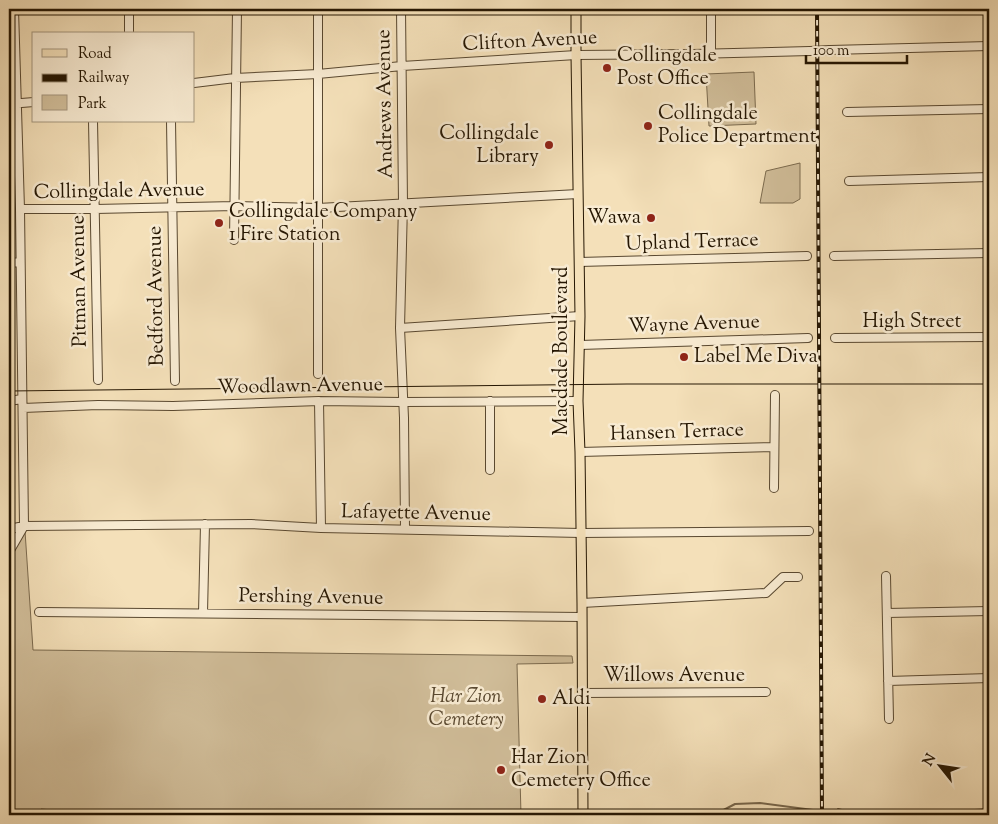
<svg xmlns="http://www.w3.org/2000/svg" width="998" height="824" viewBox="0 0 998 824" font-family="'Sorts Mill Goudy',serif">
<style>
.green{fill:#d1be9a;stroke:#7b6a4e}
.lines{fill:none;stroke-linecap:round;stroke-linejoin:round}
.stream{stroke:#77664b;stroke-width:2}
.minor-casing{stroke:#594830;stroke-width:10}
.major-casing{stroke:#251602;stroke-width:11}
.minor{stroke:#f8ebd2;stroke-width:8}
.major{stroke:#f4e0b9;stroke-width:9}
.tram{stroke:#251602;stroke-width:1}
.rail-casing{stroke:#251602;stroke-width:4}
.rail{stroke:#f8ebd2;stroke-width:2;stroke-dasharray:5.5;stroke-linecap:butt}
.minor-bridge-casing{stroke:#594830;stroke-width:10;stroke-linecap:butt}
.minor-bridge{stroke:#f8ebd2;stroke-width:8}
.poi-dot{fill:#8f2418;stroke:#f8ebd2;stroke-width:2}
.labels{text-anchor:middle;dominant-baseline:central;stroke-width:5;stroke-linejoin:round;paint-order:stroke}
.street-label{font-size:20px;fill:#251602;stroke:#f8ebd2}
.poi-label{font-size:20px;fill:#251602;stroke:#f8ebd2;text-anchor:start}
.park-label{font-size:20px;font-style:italic;fill:#594830;stroke:#f8ebd2}
</style>
<rect width="100%" height="100%" fill="#f4e0b9"/>
<filter id="stains"><feTurbulence type="fractalNoise" baseFrequency=".004" numOctaves="4"/><feColorMatrix values="0 0 0 0 .2 0 0 0 0 .09 0 0 0 0 .02 0 0 0 .5 -.17"/></filter>
<radialGradient id="worn" r=".72"><stop offset=".6" stop-color="#630" stop-opacity="0"/><stop offset="1" stop-color="#630" stop-opacity=".3"/></radialGradient>
<!-- green -->
<path class="green" d="M754,72L756,124L709,126L706,74Z
M800,163V199L793,203H760L766,171Z
M25,531L33,650L572,656L573,663L517,664L521,815H80L64,814V811L41,809V815H9V560Z"/>
<g class="lines">
<!-- stream -->
<path class="stream" d="M838,809L861,815
M714,815L735,804L760,803L813,810
M955,815L975,810L989,809"/>
<!-- minor casing -->
<g class="minor-casing">
<path id="minor" d="M401,9L403,204L400,328L404,418L405,529
M711,9V53
M129,34V9
M830,50L989,46
M194,83L235,78L318,74L402,66L576,55L693,54L810,51
M9,104L34,102
M847,112L989,109
M93,121L98,380
M171,121L175,381
M849,181L989,177
M20,209H95L235,206L318,208L578,194
M234,240L237,9
M834,256L989,253
M579,262L807,256
M9,263L20,262
M400,328L580,316
M835,338L989,337
M580,345L808,338
M318,374V9
M9,401L22,399
M319,401L321,528
M490,401V470
M23,408L98,405L173,406L319,401L402,402L578,401
M580,452L774,447
M774,488L775,395
M9,529L24,526L251,524L321,528L581,533L809,531
M9,552L24,526L20,209L14,9
M886,576L889,719
M582,603L766,593L783,577H798
M39,612L582,617
M203,613L205,524
M887,613L989,611
M888,681L989,678
M582,693L766,692"/>
</g>
<!-- major casing -->
<g class="major-casing">
<path id="major" d="M576,9V55L580,316L578,401L580,452L582,603L583,815"/>
</g>
<!-- minor -->
<use href="#minor" class="minor"/>
<!-- major -->
<use href="#major" class="major"/>
<!-- tram -->
<path class="tram" d="M9,391L627,384H989"/>
<!-- rail casing -->
<g class="rail-casing">
<path id="rail" d="M817,9L822,815"/>
</g>
<!-- rail -->
<use href="#rail" class="rail"/>
<!-- minor-bridge casing -->
<g class="minor-bridge-casing">
<path id="minor-bridge" d="M810,51L830,50"/>
</g>
<!-- minor-bridge -->
<use href="#minor-bridge" class="minor-bridge"/>
</g>
<!-- markers -->
<g class="poi-dot">
<circle cx="607" cy="68" r="5"/>
<circle cx="648" cy="126" r="5"/>
<circle cx="549" cy="145" r="5"/>
<circle cx="651" cy="218" r="5"/>
<circle cx="219" cy="223" r="5"/>
<circle cx="684" cy="357" r="5"/>
<circle cx="542" cy="699" r="5"/>
<circle cx="501" cy="770" r="5"/>
</g>
<g class="labels">
<!-- street labels -->
<g class="street-label">
<text transform="translate(530 42) rotate(-3)">Clifton Avenue</text>
<text transform="translate(386 104) rotate(-91)">Andrews Avenue</text>
<text transform="translate(119 192) rotate(-1)">Collingdale Avenue</text>
<text transform="translate(692 243) rotate(-2)">Upland Terrace</text>
<text transform="translate(80 281) rotate(-91)">Pitman Avenue</text>
<text transform="translate(157 296) rotate(-91)">Bedford Avenue</text>
<text x="912" y="322">High Street</text>
<text transform="translate(694 325) rotate(-2)">Wayne Avenue</text>
<text transform="translate(562 351) rotate(-90)">Macdade Boulevard</text>
<text transform="translate(300 387) rotate(-1)">Woodlawn Avenue</text>
<text transform="translate(677 433) rotate(-2)">Hansen Terrace</text>
<text transform="translate(416 514) rotate(1)">Lafayette Avenue</text>
<text transform="translate(311 598) rotate(1)">Pershing Avenue</text>
<text x="674" y="676">Willows Avenue</text>
</g>
<!-- poi labels -->
<g class="poi-label">
<text x="617" y="56">Collingdale<tspan x="617" dy="23">Post Office</tspan></text>
<text x="658" y="114">Collingdale<tspan x="658" dy="23">Police Department</tspan></text>
<text x="539" y="134" text-anchor="end">Collingdale<tspan x="539" dy="23">Library</tspan></text>
<text x="229" y="212">Collingdale Company<tspan x="229" dy="23">1 Fire Station</tspan></text>
<text x="641" y="218" text-anchor="end">Wawa</text>
<text x="694" y="357">Label Me Diva</text>
<text x="552" y="699">Aldi</text>
<text x="511" y="758">Har Zion<tspan x="511" dy="23">Cemetery Office</tspan></text>
</g>
<!-- park labels -->
<g class="park-label">
<text x="466" y="697">Har Zion<tspan x="466" dy="23">Cemetery</tspan></text>
</g>
</g>
<!-- margin -->
<rect width="998" height="824" fill="none" stroke="#f4e0b9" stroke-width="30"/>
<rect x="10" y="10" width="978" height="804" fill="none" stroke="#251602" stroke-width="2.5"/>
<rect x="15" y="15" width="968" height="794" fill="none" stroke="#251602"/>
<!-- legend -->
<rect x="32" y="32" width="162" height="90" fill="#f8ebd2" stroke="#a4967f"/>
<rect x="42" y="49" width="25" height="8" fill="#f4e0b9" stroke="#a4967f"/>
<text x="78" y="58" font-size="15" fill="#251602">Road</text>
<rect x="42" y="74" width="25" height="8" fill="#251602" stroke="#a4967f"/>
<text x="78" y="82" font-size="15" fill="#251602">Railway</text>
<rect x="42" y="95" width="25" height="15" fill="#d1be9a" stroke="#a4967f"/>
<text x="78" y="108" font-size="15" fill="#251602">Park</text>
<!-- north arrow -->
<g transform="translate(940 766) rotate(300)" stroke="#f8ebd2" stroke-width="4" paint-order="stroke">
<path d="M0-4L9 19L0 12L-9 19Z" fill="#251602"/>
<text y="-8" font-size="14" font-weight="bold" text-anchor="middle" fill="#251602">N</text>
</g>
<!-- scale -->
<path d="M806 55v8h101v-8" fill="none" stroke="#251602" stroke-width="2.5"/>
<text x="813" y="55" font-size="15" fill="#251602" stroke="#f8ebd2" stroke-width="4" paint-order="stroke">100 m</text>
<rect width="100%" height="100%" filter="url(#stains)"/>
<rect width="100%" height="100%" fill="url(#worn)"/>
</svg>
